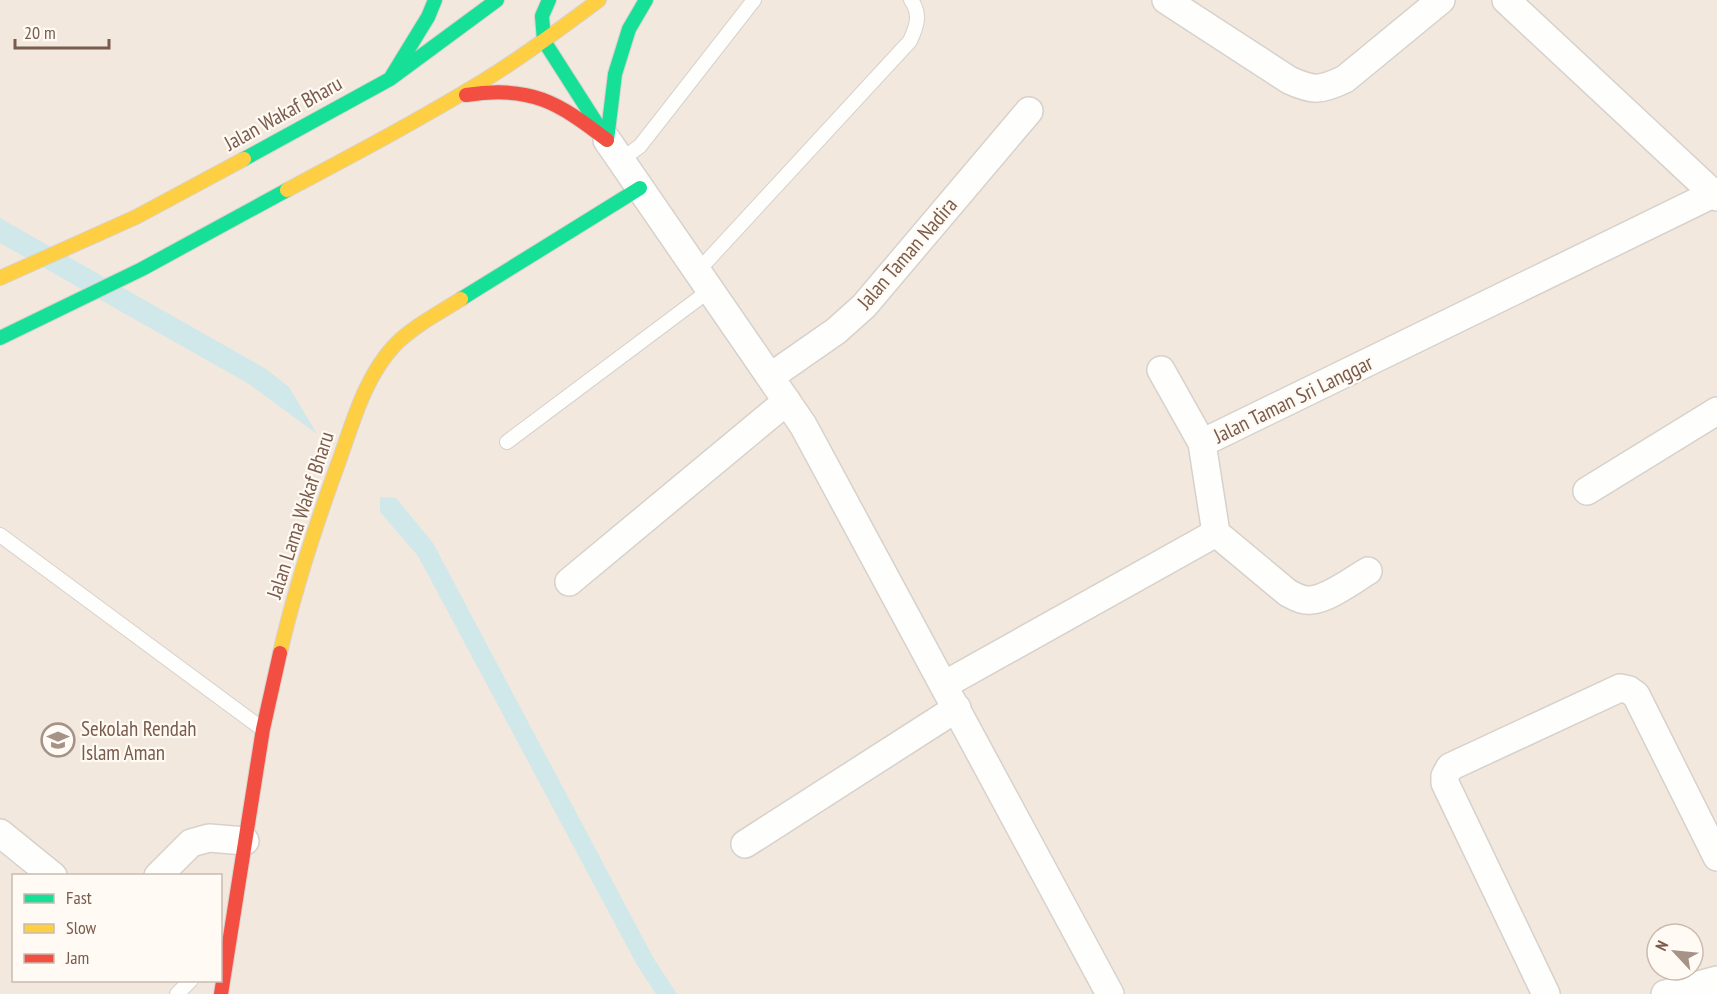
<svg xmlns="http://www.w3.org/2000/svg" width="1717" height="994" viewBox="0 0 1717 994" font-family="'PT Sans Narrow',sans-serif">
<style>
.residential{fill:#f2e8de;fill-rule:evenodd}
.water{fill:#d0e8ea}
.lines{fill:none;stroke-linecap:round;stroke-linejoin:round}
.lane-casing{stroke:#d7d1cb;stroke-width:16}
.street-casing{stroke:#d7d1cb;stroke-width:30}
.fast-casing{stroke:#d9d2cb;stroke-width:16}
.slow-casing{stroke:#d9d2cb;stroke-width:16}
.jam-casing{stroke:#d9d2cb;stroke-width:16}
.lane{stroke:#fefefd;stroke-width:14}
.street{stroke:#fefefd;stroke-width:27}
.fast{stroke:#16e098;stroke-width:14}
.slow{stroke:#ffcf43;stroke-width:14}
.jam{stroke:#f24e42;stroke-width:14}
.labels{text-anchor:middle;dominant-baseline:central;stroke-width:4.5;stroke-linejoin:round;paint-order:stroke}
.street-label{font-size:21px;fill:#7a5c4d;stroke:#fffaf3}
.poi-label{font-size:21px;fill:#7a5c4d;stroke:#fffaf3;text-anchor:start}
</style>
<rect width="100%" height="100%" fill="#f9f5f0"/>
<!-- residential -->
<path class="residential" d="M0,0H1717V994H0ZM14,876H220V980H14ZM1657,934H1693V970H1657Z"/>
<!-- water -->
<path class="water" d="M0,218L266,369L289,387L317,434L249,384L0,243Z
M380,497L396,498L433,543L654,959L677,994H656L637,965L418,556L380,512Z"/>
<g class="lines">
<!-- lane casing -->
<g class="lane-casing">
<path id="lane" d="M621,160L640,146L754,0
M697,272L910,41C917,26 921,14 911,0
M507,442L710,290
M0,535L261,728
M177,994L191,980"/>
</g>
<!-- street casing -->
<g class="street-casing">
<path id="street" d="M1166,0L1289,80C1313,91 1320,91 1345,79L1441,0
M1506,0L1717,197
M607,140L803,425L1110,994
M1161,370L1202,443
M770,377L836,331L864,306L1029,111
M1587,491L1717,411
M1216,533L1288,593C1296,597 1302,601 1311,600C1328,599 1353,580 1368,571
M569,582L787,401
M944,685L1216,533L1202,443L1713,194
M0,833L53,876
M745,844L957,708
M158,876L191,843L209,838L245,841
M1546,994L1445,783V776L1450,767L1620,688L1629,690L1636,695L1717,857
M1665,994L1717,980"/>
</g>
<!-- fast casing -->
<g class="fast-casing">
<path id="fast" d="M549,0L542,16L544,41L606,138
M390,79L428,17L435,0
M607,140L615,74L629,29L646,0
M244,159L390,79L497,0
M461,299L640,188
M0,338L142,269L287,190"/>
</g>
<!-- slow casing -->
<g class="slow-casing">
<path id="slow" d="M287,190C353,155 419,120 483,81C523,57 561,28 599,0
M0,278L136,217L244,159
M280,653C295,588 316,524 339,461C353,422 365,377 394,346C412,327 439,313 461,299"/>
</g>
<!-- jam casing -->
<g class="jam-casing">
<path id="jam" d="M466,95C530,85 558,102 607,140
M221,994L263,729L280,653"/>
</g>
<!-- lane -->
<use href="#lane" class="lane"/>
<!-- street -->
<use href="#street" class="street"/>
<!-- fast -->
<use href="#fast" class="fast"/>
<!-- slow -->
<use href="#slow" class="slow"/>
<!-- jam -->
<use href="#jam" class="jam"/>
</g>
<!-- icons -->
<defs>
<g id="school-ring" transform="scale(1.725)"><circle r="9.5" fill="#fffaf3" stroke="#a69286" stroke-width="1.5"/><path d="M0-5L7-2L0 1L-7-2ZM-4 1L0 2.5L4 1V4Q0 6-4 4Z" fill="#a69286"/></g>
</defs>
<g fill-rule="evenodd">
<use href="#school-ring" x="58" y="740"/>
</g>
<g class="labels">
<!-- street labels -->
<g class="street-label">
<text transform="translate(283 113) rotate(-29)">Jalan Wakaf Bharu</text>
<text transform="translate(907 253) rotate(-49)">Jalan Taman Nadira</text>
<text transform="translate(1293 399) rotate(-26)">Jalan Taman Sri Langgar</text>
<text transform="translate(300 515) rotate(-72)">Jalan Lama Wakaf Bharu</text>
</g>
<!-- poi labels -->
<g class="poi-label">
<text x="81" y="728">Sekolah Rendah<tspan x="81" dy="24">Islam Aman</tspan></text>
</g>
</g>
<!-- legend -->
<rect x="12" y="874" width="210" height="108" fill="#fffaf3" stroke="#cabbb1" stroke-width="1.5"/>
<rect x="24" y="894" width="30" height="9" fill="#16e098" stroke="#cabbb1" stroke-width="1.5"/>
<text x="66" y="904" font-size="18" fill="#7a5c4d">Fast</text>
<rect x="24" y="924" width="30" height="9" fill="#ffcf43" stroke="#cabbb1" stroke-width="1.5"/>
<text x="66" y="934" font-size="18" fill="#7a5c4d">Slow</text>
<rect x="24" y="954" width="30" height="9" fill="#f24e42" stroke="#cabbb1" stroke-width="1.5"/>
<text x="66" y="964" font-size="18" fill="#7a5c4d">Jam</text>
<!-- north arrow -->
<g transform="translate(1675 952) rotate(296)"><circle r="28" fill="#fffaf3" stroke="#cabbb1" stroke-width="1.5"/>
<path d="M0-4.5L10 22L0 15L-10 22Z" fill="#a69286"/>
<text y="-9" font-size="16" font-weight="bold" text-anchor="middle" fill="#7a5c4d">N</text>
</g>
<!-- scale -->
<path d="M15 39v9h94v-9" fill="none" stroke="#7a5c4d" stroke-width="3"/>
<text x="24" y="39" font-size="18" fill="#7a5c4d" stroke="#fffaf3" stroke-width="4.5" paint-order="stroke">20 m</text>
</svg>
